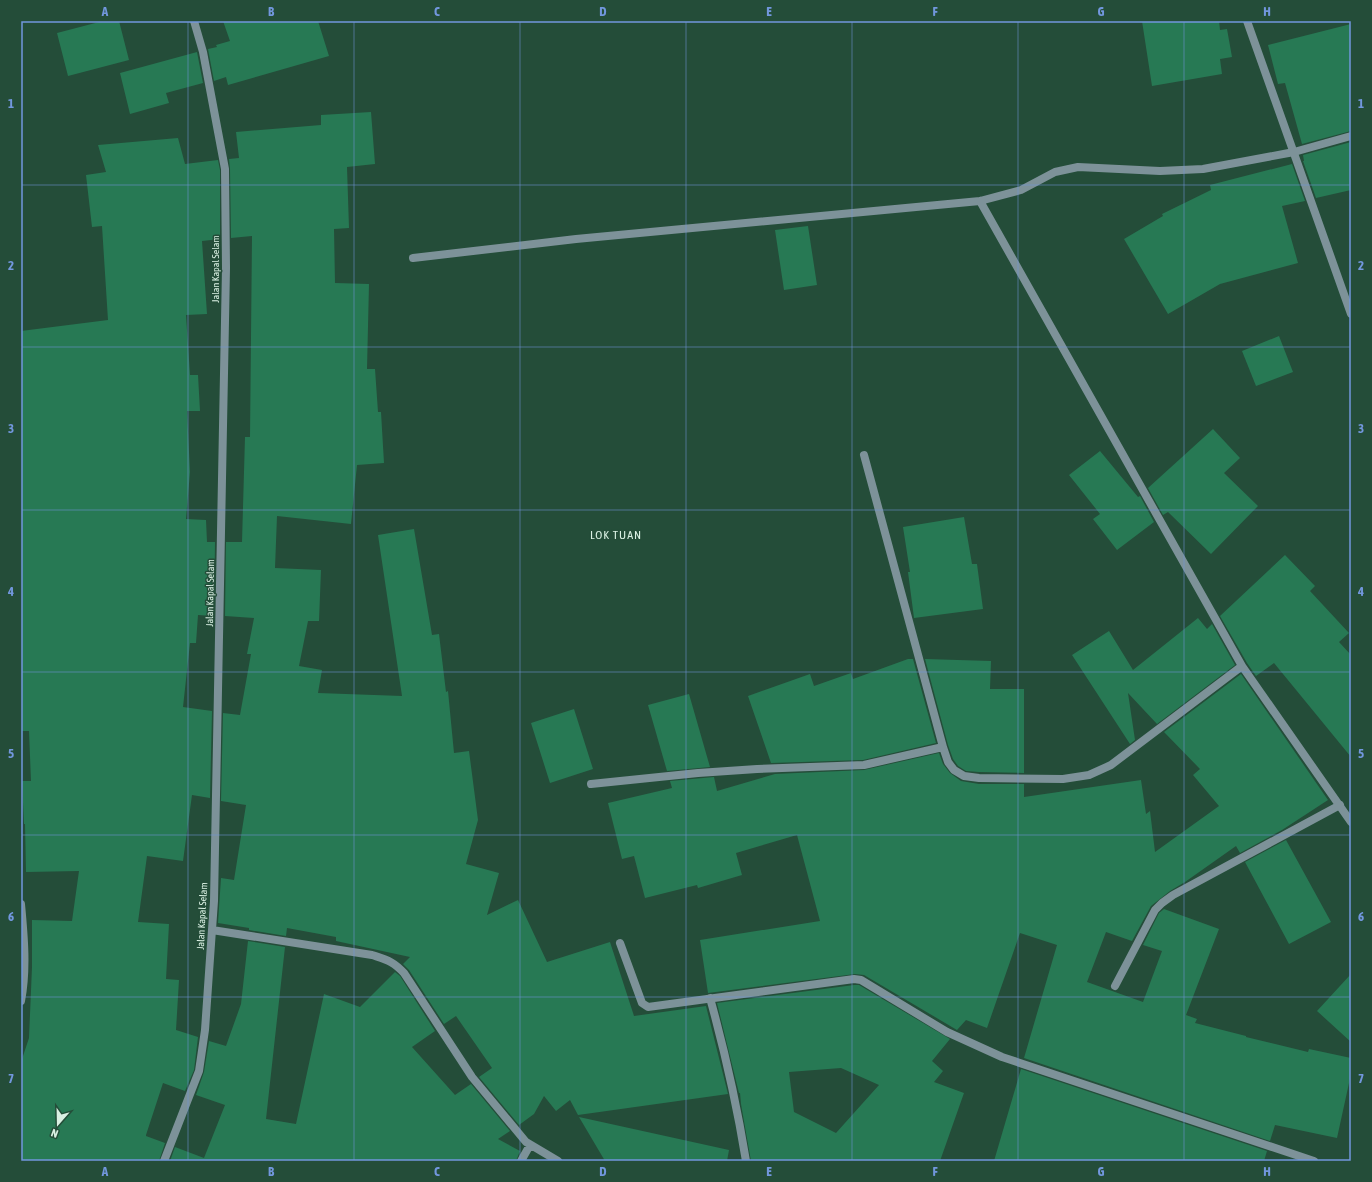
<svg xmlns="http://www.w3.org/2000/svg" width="1372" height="1182" viewBox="0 0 1372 1182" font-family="'Asap Condensed',sans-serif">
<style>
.building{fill:#277954;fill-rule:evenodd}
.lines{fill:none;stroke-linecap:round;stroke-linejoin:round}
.street{stroke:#7d9299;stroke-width:8}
.grid{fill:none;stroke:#7297dd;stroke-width:1;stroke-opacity:0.55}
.labels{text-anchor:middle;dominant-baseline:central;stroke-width:3;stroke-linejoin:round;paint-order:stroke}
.street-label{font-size:10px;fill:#daf0e3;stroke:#244d39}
.quarter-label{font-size:12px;letter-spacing:1px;fill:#daf0e3;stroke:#244d39}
.neatline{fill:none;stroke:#7297dd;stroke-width:1.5}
.grid-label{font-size:13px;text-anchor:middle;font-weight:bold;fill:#7297dd}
</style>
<rect width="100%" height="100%" fill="#244d39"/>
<!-- building -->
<path class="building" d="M103,21H119L129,60L68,76L57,33Z
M223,21H318L329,56L228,85L226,77L214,81L208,49L217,47L216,45L230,41Z
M1142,21H1219L1220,30L1227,29L1232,57L1220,59L1222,74L1152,86Z
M1351,24V131L1302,144L1285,83L1278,84L1268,45Z
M197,52L203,83L166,93L169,103L130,114L120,73Z
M371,112L375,164L347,167L349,228L334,229L335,283L369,284L367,369H375L378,412H381L384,463L357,465L351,524L277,516L275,568L321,570L319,621H308L299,666L322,670L318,693L402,696L378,535L414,529L432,635L439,634L446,692L448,691L454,753L469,751L478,820L466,864L499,873L487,915L518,900L547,962L610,942L634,1016L706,1006L728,1094L578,1115L570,1100L556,1111L544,1096L534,1114L519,1125L479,1077L492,1068L456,1016L444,1024L409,970L403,964L410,957L336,941V937L287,928L286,936L249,930V928L218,923L221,878L234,880L246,805L221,801L223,713L240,715L251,654H247L254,618L225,616L226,542H242L245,437H250L252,236L231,238L230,169L229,159L239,158L236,132L321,125V115Z
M178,138L185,164L218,160L220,170V239L202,241L207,314L186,315L190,375H198L200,411H187L190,472L186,519L206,520L207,542H215L214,616L198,615L196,643H190L183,707L212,711L210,798L192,795L183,861L147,856L138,922L169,924L166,979L179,980L176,1030L198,1037L194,1070L185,1091L163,1083L146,1135V1136L165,1143L159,1161H21V1062L29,1038L32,967V920L72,921L79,871L26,872L25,824H24L22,781H31L29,731H21V331L108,320L102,226L92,227L86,175L106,172L98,145Z
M1351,142V190L1316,198L1303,161H1304L1303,155Z
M1292,164L1305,201L1282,206L1298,263L1220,284L1168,314L1124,239L1163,216L1162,214L1211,190L1210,185Z
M808,226L817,285L784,290L775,230Z
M1279,336L1293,372L1256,386L1242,351Z
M1213,429L1240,458L1224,473L1258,506L1211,554L1168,512L1163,515L1148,488Z
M1100,451L1138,497L1140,496L1154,522L1117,550L1093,519L1100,514L1069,475Z
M964,517L972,564H977L983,609L914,618L908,572H910L903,527Z
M1285,555L1315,586L1310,591L1349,633L1339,642L1351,655V757L1274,663L1256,676L1247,663L1220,616Z
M1198,618L1207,629L1212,624L1235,665L1157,724L1128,693L1135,740L1130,744L1072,655L1109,631L1133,670Z
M908,659H913L936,743L863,760L771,763L748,696L810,674L814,686L851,673L853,679Z
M925,659L991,661L990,689H1024V773L979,772L966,771L958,766L953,759L948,745Z
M1241,674L1328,800L1282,830L1240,853L1236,846L1185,882L1170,891L1151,906L1132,941L1106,932L1087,982L1143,1002L1162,951L1143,945L1159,913L1164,909L1219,929L1186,1015L1197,1019L1195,1023L1246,1036V1037L1308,1052L1309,1049L1351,1058V1074L1337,1138L1275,1125L1270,1141L1024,1058L1057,945L1020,933L987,1028L966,1020L957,1030L864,975L855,974L708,993L700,940L820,921L797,835L736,853L742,875L698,888L697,885L645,898L634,856L622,859L608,803L672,788L670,781L714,777L717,791L775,774L864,770L939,753L943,764L950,773L961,781L979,784H1024V797L1141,780L1146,814L1150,811L1155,852L1219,806L1193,775L1200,769L1164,732Z
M689,694L710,767L667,771L648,705Z
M574,709L593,769L550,783L531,723Z
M1286,840L1331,922L1289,944L1245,862Z
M248,941L285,947L266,1119L296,1124L324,994L360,1007L395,972L400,976L435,1031L412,1047L455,1095L471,1084L510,1131L498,1139L520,1151L516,1161H170L175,1147L204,1158L225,1105L196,1095L204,1072L209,1041L226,1046L241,1004Z
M1351,974V1042L1317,1011Z
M854,985H859L950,1039L932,1061L943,1071L934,1082L964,1093L940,1161H751L741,1104L740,1093H739L717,1003ZM841,1068L879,1085L836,1133L794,1112L789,1072Z
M1021,1069L1267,1151L1264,1161H994Z
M579,1117L729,1150L727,1161H605Z"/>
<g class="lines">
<!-- street -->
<path class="street" d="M1247,21L1351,314
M980,201L1242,666L1351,822
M413,258L576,239L980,201L1021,190L1055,172L1078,167L1160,171L1203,169L1294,152L1351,136
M864,455L943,747L948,762L954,770L964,776L979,778L1063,779L1089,775L1111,765L1242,666
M591,784L698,773L757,769L864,765L943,747
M21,904C24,936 27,970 21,1001
M212,930L372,955C387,960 393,961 404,973L472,1077L526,1142L558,1161
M620,943L642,1003L648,1007L854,979L861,980L947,1032L1002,1057L1314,1161
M1115,986L1155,910L1162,903L1173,895L1340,805
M710,998C725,1052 737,1106 746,1161
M164,1161L199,1071L205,1030L214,901L226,268L225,169L203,52L194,21
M521,1161L530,1145"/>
</g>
<!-- grid -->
<path class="grid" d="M188,21V1161M354,21V1161M520,21V1161M686,21V1161M852,21V1161M1018,21V1161M1184,21V1161M21,185H1351M21,347H1351M21,510H1351M21,672H1351M21,835H1351M21,997H1351"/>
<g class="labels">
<!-- street labels -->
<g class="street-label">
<text transform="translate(215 269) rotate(-90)">Jalan Kapal Selam</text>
<text transform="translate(210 593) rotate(-89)">Jalan Kapal Selam</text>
<text transform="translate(202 916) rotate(-87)">Jalan Kapal Selam</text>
</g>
<!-- quarter labels -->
<g class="quarter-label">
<text x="616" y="535">LOK TUAN</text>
</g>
</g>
<!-- border -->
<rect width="1372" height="1182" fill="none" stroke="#244d39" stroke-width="44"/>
<!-- north arrow -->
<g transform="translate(58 1124) rotate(200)" stroke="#244d39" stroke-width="3" paint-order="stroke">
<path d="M0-3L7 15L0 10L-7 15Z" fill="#daf0e3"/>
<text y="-6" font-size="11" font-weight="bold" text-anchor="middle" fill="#daf0e3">N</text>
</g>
<rect x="22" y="22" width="1328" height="1138" class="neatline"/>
<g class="grid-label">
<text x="105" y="16">A</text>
<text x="271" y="16">B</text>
<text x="437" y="16">C</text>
<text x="603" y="16">D</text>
<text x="769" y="16">E</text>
<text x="935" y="16">F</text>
<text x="1101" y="16">G</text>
<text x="1267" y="16">H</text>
<text x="11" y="108">1</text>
<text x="1361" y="108">1</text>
<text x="11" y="270">2</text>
<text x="1361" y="270">2</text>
<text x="11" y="433">3</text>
<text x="1361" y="433">3</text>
<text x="11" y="596">4</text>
<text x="1361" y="596">4</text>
<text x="11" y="758">5</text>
<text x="1361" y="758">5</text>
<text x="11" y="921">6</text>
<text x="1361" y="921">6</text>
<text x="11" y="1083">7</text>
<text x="1361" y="1083">7</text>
<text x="105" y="1176">A</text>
<text x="271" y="1176">B</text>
<text x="437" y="1176">C</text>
<text x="603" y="1176">D</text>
<text x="769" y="1176">E</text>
<text x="935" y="1176">F</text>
<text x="1101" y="1176">G</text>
<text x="1267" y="1176">H</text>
</g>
</svg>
